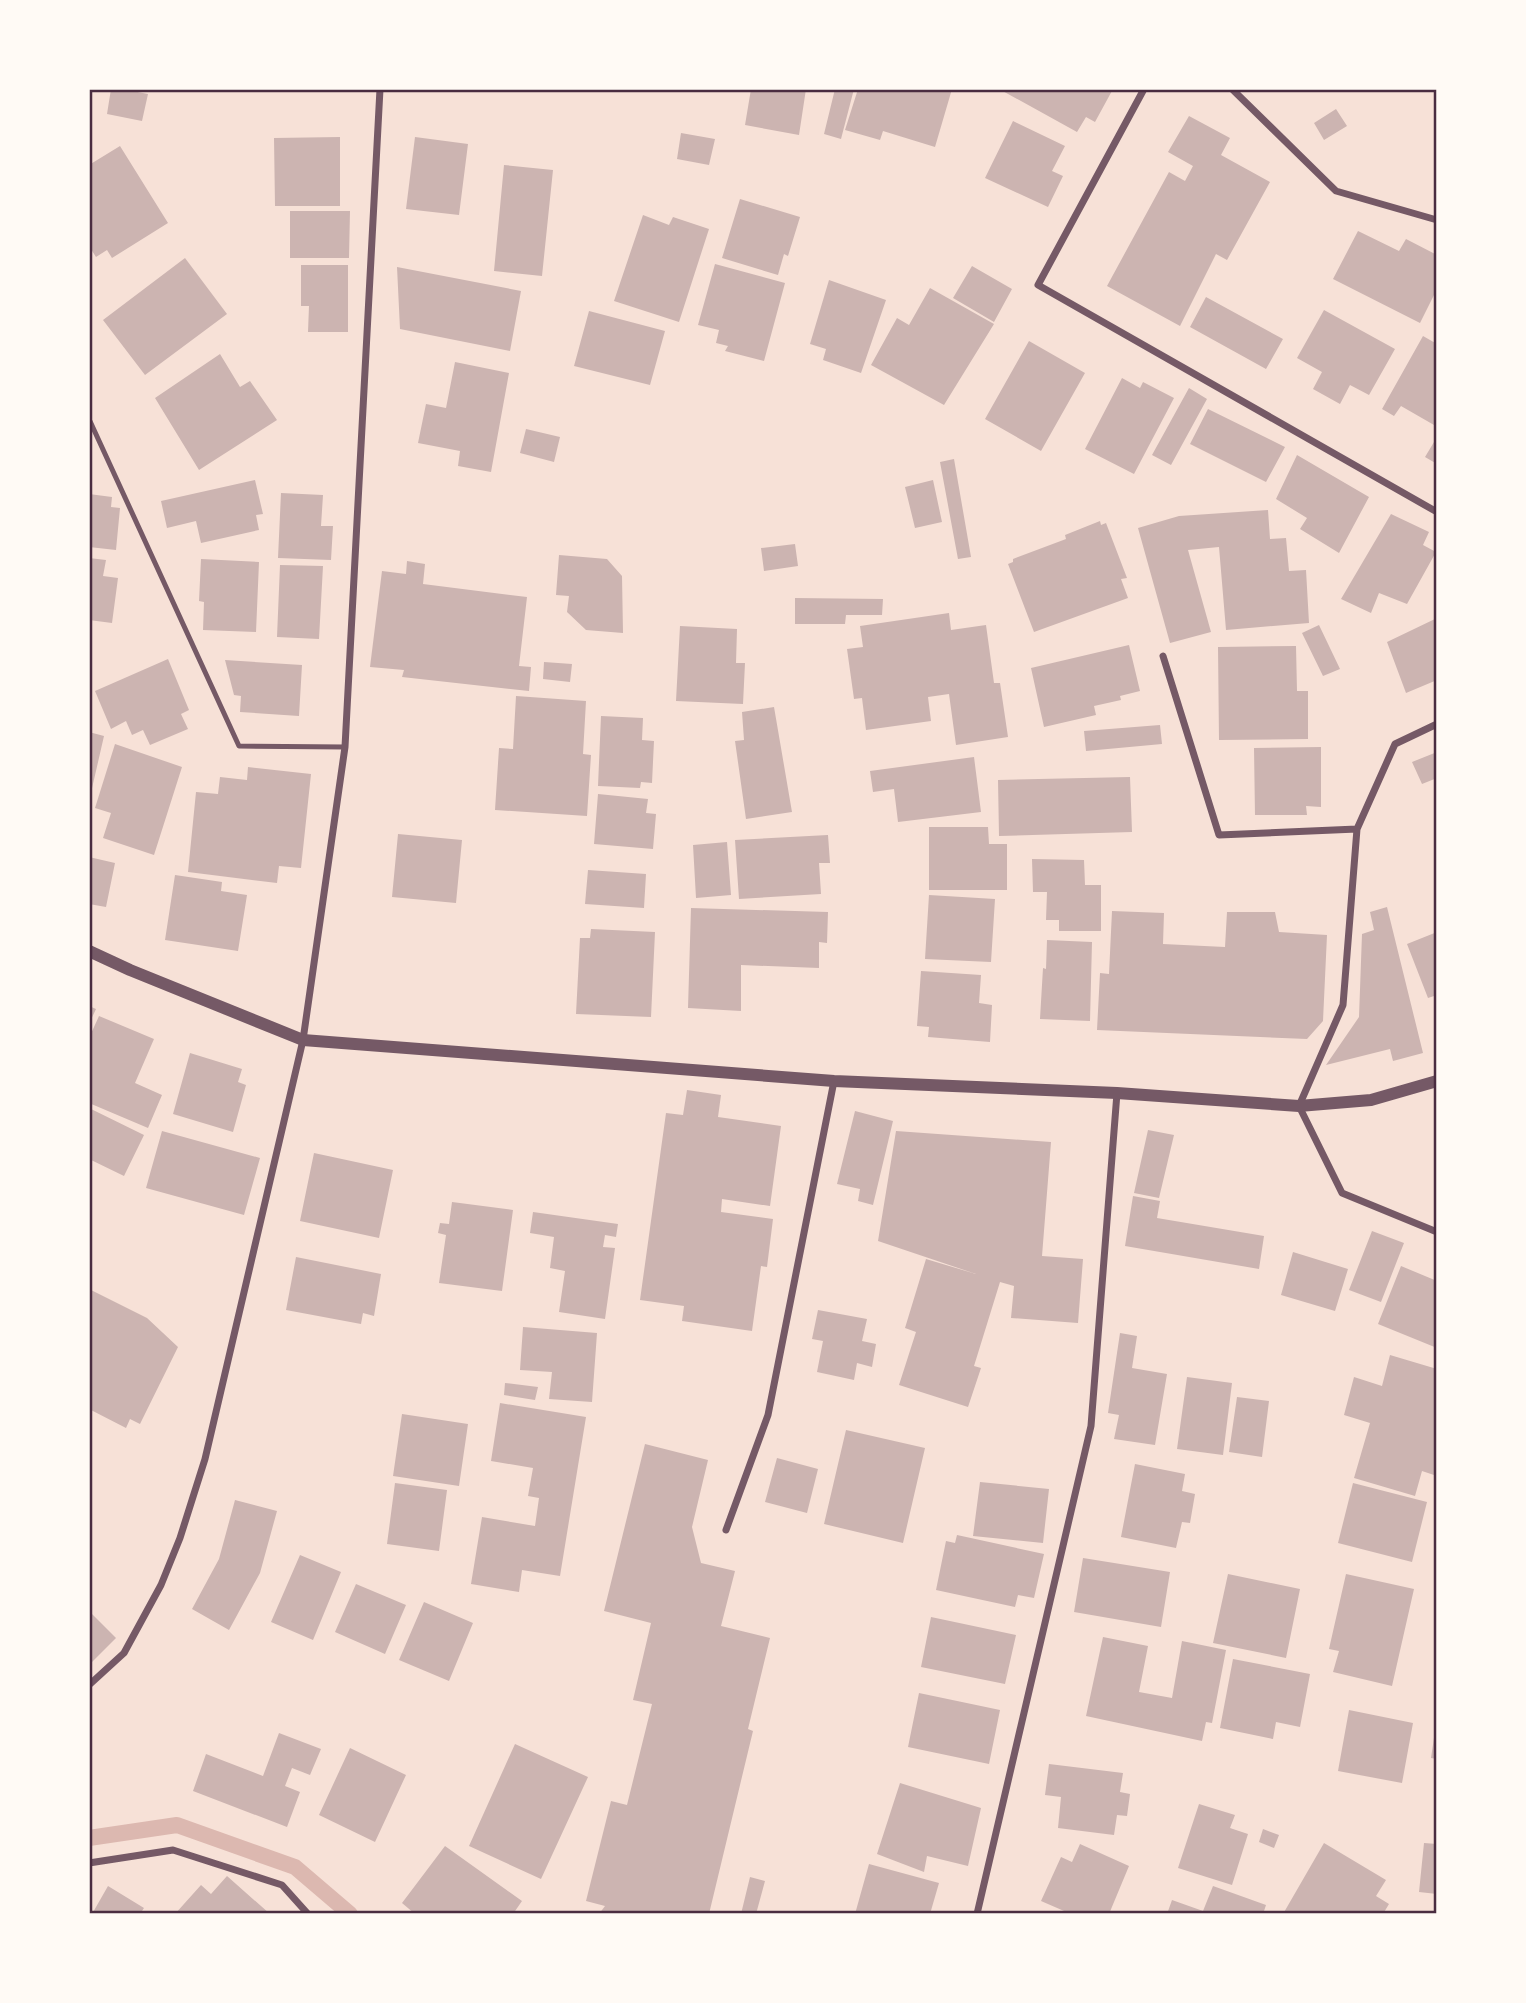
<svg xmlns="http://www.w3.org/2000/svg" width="1526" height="2003" viewBox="0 0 1526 2003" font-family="'DejaVu Sans',sans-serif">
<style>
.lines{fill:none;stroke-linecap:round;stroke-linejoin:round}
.stream{stroke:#dcb8b0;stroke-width:16}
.building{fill:#ccb4b1}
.service{stroke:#755966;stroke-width:5}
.minor{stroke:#755966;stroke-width:7}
.tertiary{stroke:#755966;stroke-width:12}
.neatline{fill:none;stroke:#4a2c40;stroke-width:2.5}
</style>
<rect width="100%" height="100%" fill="#f7e1d7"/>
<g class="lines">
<!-- stream -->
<path class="stream" d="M89,1838L177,1825L295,1867L350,1914"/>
</g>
<!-- building -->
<path class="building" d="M111,89H122L148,94L142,121L107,114Z
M751,89H806L799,135L745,125Z
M835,89H854L841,139L824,134Z
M858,89H952L935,147L883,131L880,140L845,130Z
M999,89H1113L1095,122L1086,117L1077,132Z
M1336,109L1347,126L1324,140L1314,123Z
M1189,116L1230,138L1221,155L1270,182L1227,260L1216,254L1180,326L1107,286L1169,172L1185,181L1193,166L1168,152Z
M1013,121L1065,146L1052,171L1063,176L1048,207L985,178Z
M681,133L715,139L709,165L677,159Z
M340,137V206H275L274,138Z
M415,137L468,144L459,215L406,209Z
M120,146L168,223L112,258L107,250L96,257L89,246V165Z
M504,165L553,170L542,276L494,271Z
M740,199L800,217L788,256L784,254L778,275L722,258Z
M290,211H350L349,258H290Z
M643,215L669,225L673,217L709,229L679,322L614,301Z
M1358,231L1399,251L1406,239L1437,255V289L1420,323L1333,279Z
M185,258L227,314L145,375L103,320Z
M715,264L785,283L764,361L725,351L728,346L716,343L719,330L698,325Z
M301,265H348V332H308L309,306H301Z
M972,266L1012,289L994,322L953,298Z
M397,267L521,291L510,351L400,329Z
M829,280L886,300L861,373L823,360L826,349L810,344Z
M930,288L994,324L944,405L871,365L897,318L909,325Z
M1206,297L1283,339L1266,369L1190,327Z
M1324,310L1395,349L1369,395L1350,385L1340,404L1313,389L1322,372L1297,358Z
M589,311L665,331L650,385L574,366Z
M1423,336L1437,344V419L1434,425L1401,406L1394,416L1382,409Z
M1029,341L1085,373L1041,451L985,419Z
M220,354L240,387L250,381L277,420L199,470L155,398Z
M455,362L509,373L491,472L458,466L460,451L418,443L426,404L446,408Z
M1122,378L1140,388L1143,382L1174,398L1134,474L1085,449Z
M1189,388L1207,399L1171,465L1152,455Z
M1208,409L1285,447L1266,482L1190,444Z
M526,429L560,437L554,462L520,453Z
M1437,437V464L1425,457Z
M1297,455L1369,497L1339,553L1300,529L1307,518L1276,499Z
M954,459L971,557L958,559L940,462Z
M255,480L263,514L256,515L259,530L201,543L196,521L167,528L161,501Z
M933,480L942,522L915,528L905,487Z
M281,493L323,495L321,526H333L331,560L278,558Z
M89,494L112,497L111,507L120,508L116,550L89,547Z
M1268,510L1270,539L1286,538L1289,571L1306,570L1309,623L1226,630L1219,547L1188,550L1211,632L1170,643L1138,528L1179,516Z
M1391,514L1429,532L1423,545L1436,552L1407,604L1379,593L1371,613L1341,599Z
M1100,521L1101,525L1106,523L1127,578L1121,579L1128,598L1034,632L1008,564L1013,562V559L1066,539L1065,535Z
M795,544L798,566L764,571L761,548Z
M559,555L607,559L622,576L623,633L586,630L567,612L569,596L556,595Z
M89,558L106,560L103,576L118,578L112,623L89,620Z
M201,559L259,562L256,632L203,630L204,602L199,601Z
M407,561L425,564L423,584L527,597L519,666L531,667L529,691L402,677L404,670L370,667L382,571L406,574Z
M280,565L323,566L319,639L277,637Z
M795,598L883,599L882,615H846L845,624H795Z
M949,613L951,630L986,625L994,683H1000L1008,737L956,745L949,694L928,697L931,721L866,730L862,698L854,699L847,649L863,647L860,626Z
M1437,618V680L1406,693L1387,642Z
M1319,625L1340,669L1323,676L1302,633Z
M680,626L737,629L736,663H745L743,704L676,701Z
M1129,645L1140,691L1120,696L1121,700L1094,706L1096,715L1044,727L1031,668Z
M1296,646L1297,691H1308V739L1219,740L1218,647Z
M168,659L189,710L181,714L188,729L150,745L143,730L132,735L126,721L111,729L95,691Z
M225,660L302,665L299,716L240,712L241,696L234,695Z
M544,662L572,664L570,682L543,679Z
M516,696L586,701L583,754L591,755L587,816L495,810L499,748L513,749Z
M774,707L792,812L746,819L735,741L744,740L742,712Z
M601,716L643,718L642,740L654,741L652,783L641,782L640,788L598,786Z
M1160,725L1162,744L1086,751L1084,731Z
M89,732L104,736L90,797L89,796Z
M115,744L182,767L154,855L103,838L111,813L95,808Z
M1321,747V807L1306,806L1307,815H1255L1254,748Z
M1437,752V778L1422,784L1412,762Z
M974,757L981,812L898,822L894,789L873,792L870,771Z
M248,767L311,774L301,868L279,866L277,883L188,872L196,792L218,794L220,777L247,780Z
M1130,777L1132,832L999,836L998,780Z
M598,794L648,799L646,813L656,814L653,849L594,844Z
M929,827H988L989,844H1007V890H929Z
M398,834L462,840L456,903L392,897Z
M828,835L830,863H819L821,894L739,899L735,840Z
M727,842L731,895L696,898L693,845Z
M89,857L115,863L106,907L89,904Z
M1032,859L1084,860L1085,885H1101V931H1059V920H1046L1047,892H1033Z
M588,870L646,874L644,908L585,904Z
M175,875L222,882L221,891L247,895L238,951L165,940Z
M929,895L995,899L991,962L925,959Z
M1387,907L1423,1053L1393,1061L1390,1049L1326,1065L1359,1017L1362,934L1374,930L1370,912Z
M691,908L828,912L827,943L819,942V968L741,965V1011L688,1008Z
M1112,911L1164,913L1163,944L1225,947L1227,912H1275L1279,932L1327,935L1323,1021L1307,1039L1097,1030L1100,973L1109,974Z
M591,929L655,932L651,1017L576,1014L580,938H590Z
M1437,932V995L1428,998L1407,944Z
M1047,940L1092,942L1090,1021L1040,1019L1043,968L1046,969Z
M921,971L981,975L979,1003L992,1005L990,1042L928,1037L929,1027L917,1026Z
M89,1006L96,1009L89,1024Z
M99,1016L154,1039L135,1083L162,1095L148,1128L89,1103V1038Z
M190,1053L242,1069L238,1082L246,1085L233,1132L173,1114Z
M687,1090L721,1095L718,1117L781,1126L770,1206L722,1199L721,1212L773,1219L767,1267L761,1266L752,1331L682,1321L684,1306L640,1300L666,1113L683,1115Z
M89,1108L144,1135L124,1176L89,1159Z
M855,1111L893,1121L873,1205L858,1201L860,1189L837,1184Z
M1148,1130L1174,1135L1159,1198L1134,1193Z
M162,1131L260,1158L244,1215L146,1188Z
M896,1131L1051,1142L1042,1256L1083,1259L1078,1323L1011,1318L1014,1286L1000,1282L974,1366L981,1368L968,1407L899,1385L916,1332L905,1328L926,1259L976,1274L878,1241Z
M314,1153L393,1170L379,1238L300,1221Z
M1133,1196L1160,1201L1157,1218L1264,1236L1259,1269L1125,1246Z
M452,1202L513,1210L502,1291L439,1283L446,1235L438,1233L440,1223L449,1224Z
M533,1212L618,1224L616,1237L605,1235L603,1247L615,1248L605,1319L559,1312L565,1271L550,1268L554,1237L530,1233Z
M1372,1231L1404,1243L1381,1302L1349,1290Z
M1293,1252L1348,1269L1335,1311L1281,1295Z
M296,1257L381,1274L374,1316L363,1313L361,1324L286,1310Z
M1401,1266L1437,1281V1348L1378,1324Z
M89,1289L147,1318L178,1347L140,1424L130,1419L126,1428L89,1409Z
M818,1310L867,1319L862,1341L876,1344L872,1367L857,1363L854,1380L817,1372L823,1341L812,1339Z
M523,1327L597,1333L592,1402L549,1399L552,1372L520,1370Z
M1120,1333L1137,1336L1132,1368L1167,1374L1155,1445L1114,1439L1119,1415L1108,1413Z
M1390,1355L1437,1369V1476L1422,1471L1415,1496L1354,1478L1370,1423L1344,1415L1354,1377L1382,1386Z
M1187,1377L1232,1383L1223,1455L1177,1449Z
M505,1383L538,1387L535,1400L504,1395Z
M1237,1397L1269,1401L1262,1457L1229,1452Z
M500,1403L586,1417L560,1576L522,1570L519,1592L471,1584L482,1517L535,1526L539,1498L528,1496L533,1468L491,1461Z
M402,1414L468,1424L459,1486L393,1476Z
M846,1430L925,1448L903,1543L824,1524Z
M645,1444L708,1460L692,1527L701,1563L735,1571L721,1626L770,1638L748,1729L753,1731L709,1914H599L605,1906L586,1901L611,1801L627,1805L652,1704L633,1700L651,1623L604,1611Z
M777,1458L818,1469L807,1513L765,1502Z
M1135,1464L1185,1474L1182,1491L1195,1494L1190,1523L1182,1522L1176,1548L1121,1537Z
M980,1482L1049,1489L1043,1543L973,1536Z
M395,1483L447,1490L439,1551L387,1544Z
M1353,1483L1427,1502L1412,1562L1338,1543Z
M235,1500L277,1511L260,1573L229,1630L192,1609L219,1559Z
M957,1535L1044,1554L1034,1598L1018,1595L1015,1607L936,1590L946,1541L955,1543Z
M300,1555L341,1572L313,1640L271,1622Z
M1083,1558L1170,1572L1161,1627L1074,1612Z
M1228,1574L1300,1589L1286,1658L1213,1643Z
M1346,1574L1414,1589L1392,1686L1333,1672L1339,1651L1329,1649Z
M356,1584L406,1605L385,1654L335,1632Z
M424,1602L473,1623L449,1681L399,1660Z
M89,1611L116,1638L89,1665Z
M931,1617L1016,1635L1005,1684L921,1667Z
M1103,1637L1148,1646L1139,1692L1172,1698L1182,1641L1226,1650L1212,1723L1206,1722L1202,1741L1086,1716Z
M1233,1659L1310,1674L1300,1727L1276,1722L1273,1739L1220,1728Z
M919,1693L1000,1710L989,1764L908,1747Z
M1349,1710L1413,1723L1402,1783L1338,1771Z
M1435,1731H1437V1759L1431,1758Z
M279,1733L321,1749L310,1775L292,1768L285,1786L300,1792L287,1827L193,1791L206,1754L263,1776Z
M515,1744L588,1777L541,1879L469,1846Z
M350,1748L406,1775L375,1842L319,1815Z
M1049,1764L1123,1773L1120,1792L1130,1794L1127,1816L1117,1815L1114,1835L1058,1828L1061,1797L1045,1795Z
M900,1783L981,1808L968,1866L927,1856L924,1872L877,1854Z
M1199,1804L1235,1815L1230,1828L1248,1834L1232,1885L1178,1868Z
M1263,1829L1279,1835L1274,1848L1259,1842Z
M1324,1843L1386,1880L1376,1896L1389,1904L1383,1914H1283Z
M1424,1843L1437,1844V1894L1419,1892Z
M1080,1844L1129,1866L1109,1914H1071L1041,1901L1061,1857L1072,1862Z
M445,1846L522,1901L513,1914H415L402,1903Z
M869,1864L939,1883L930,1914H855Z
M227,1876L270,1914H175L201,1885L211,1894Z
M750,1877L765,1881L756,1914H741Z
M108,1886L144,1908L140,1914H92Z
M1213,1886L1266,1905L1263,1914H1167L1172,1900L1203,1911Z"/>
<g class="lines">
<!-- service -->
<path class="service" d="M89,419L239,746L345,747"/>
<!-- minor -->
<path class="minor" d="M1144,89L1038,285L1437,512
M1232,89L1336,191L1437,220
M1163,656L1219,835L1357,829
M1437,724L1395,744L1357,829L1343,1005L1299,1106L1342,1193L1437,1232
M726,1530L768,1415L834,1081
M89,1685L124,1653L161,1585L180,1538L205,1459L303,1040L345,747L380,89
M89,1863L173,1850L282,1885L308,1914
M977,1914L1091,1426L1117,1093"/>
<!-- tertiary -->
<path class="tertiary" d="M89,951L130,970L303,1040L834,1081L1117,1093L1299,1106L1371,1100L1437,1081"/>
</g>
<!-- border -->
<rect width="1526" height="2003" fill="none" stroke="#fffaf5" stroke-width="182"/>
<rect x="91" y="91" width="1344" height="1821" class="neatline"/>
</svg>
